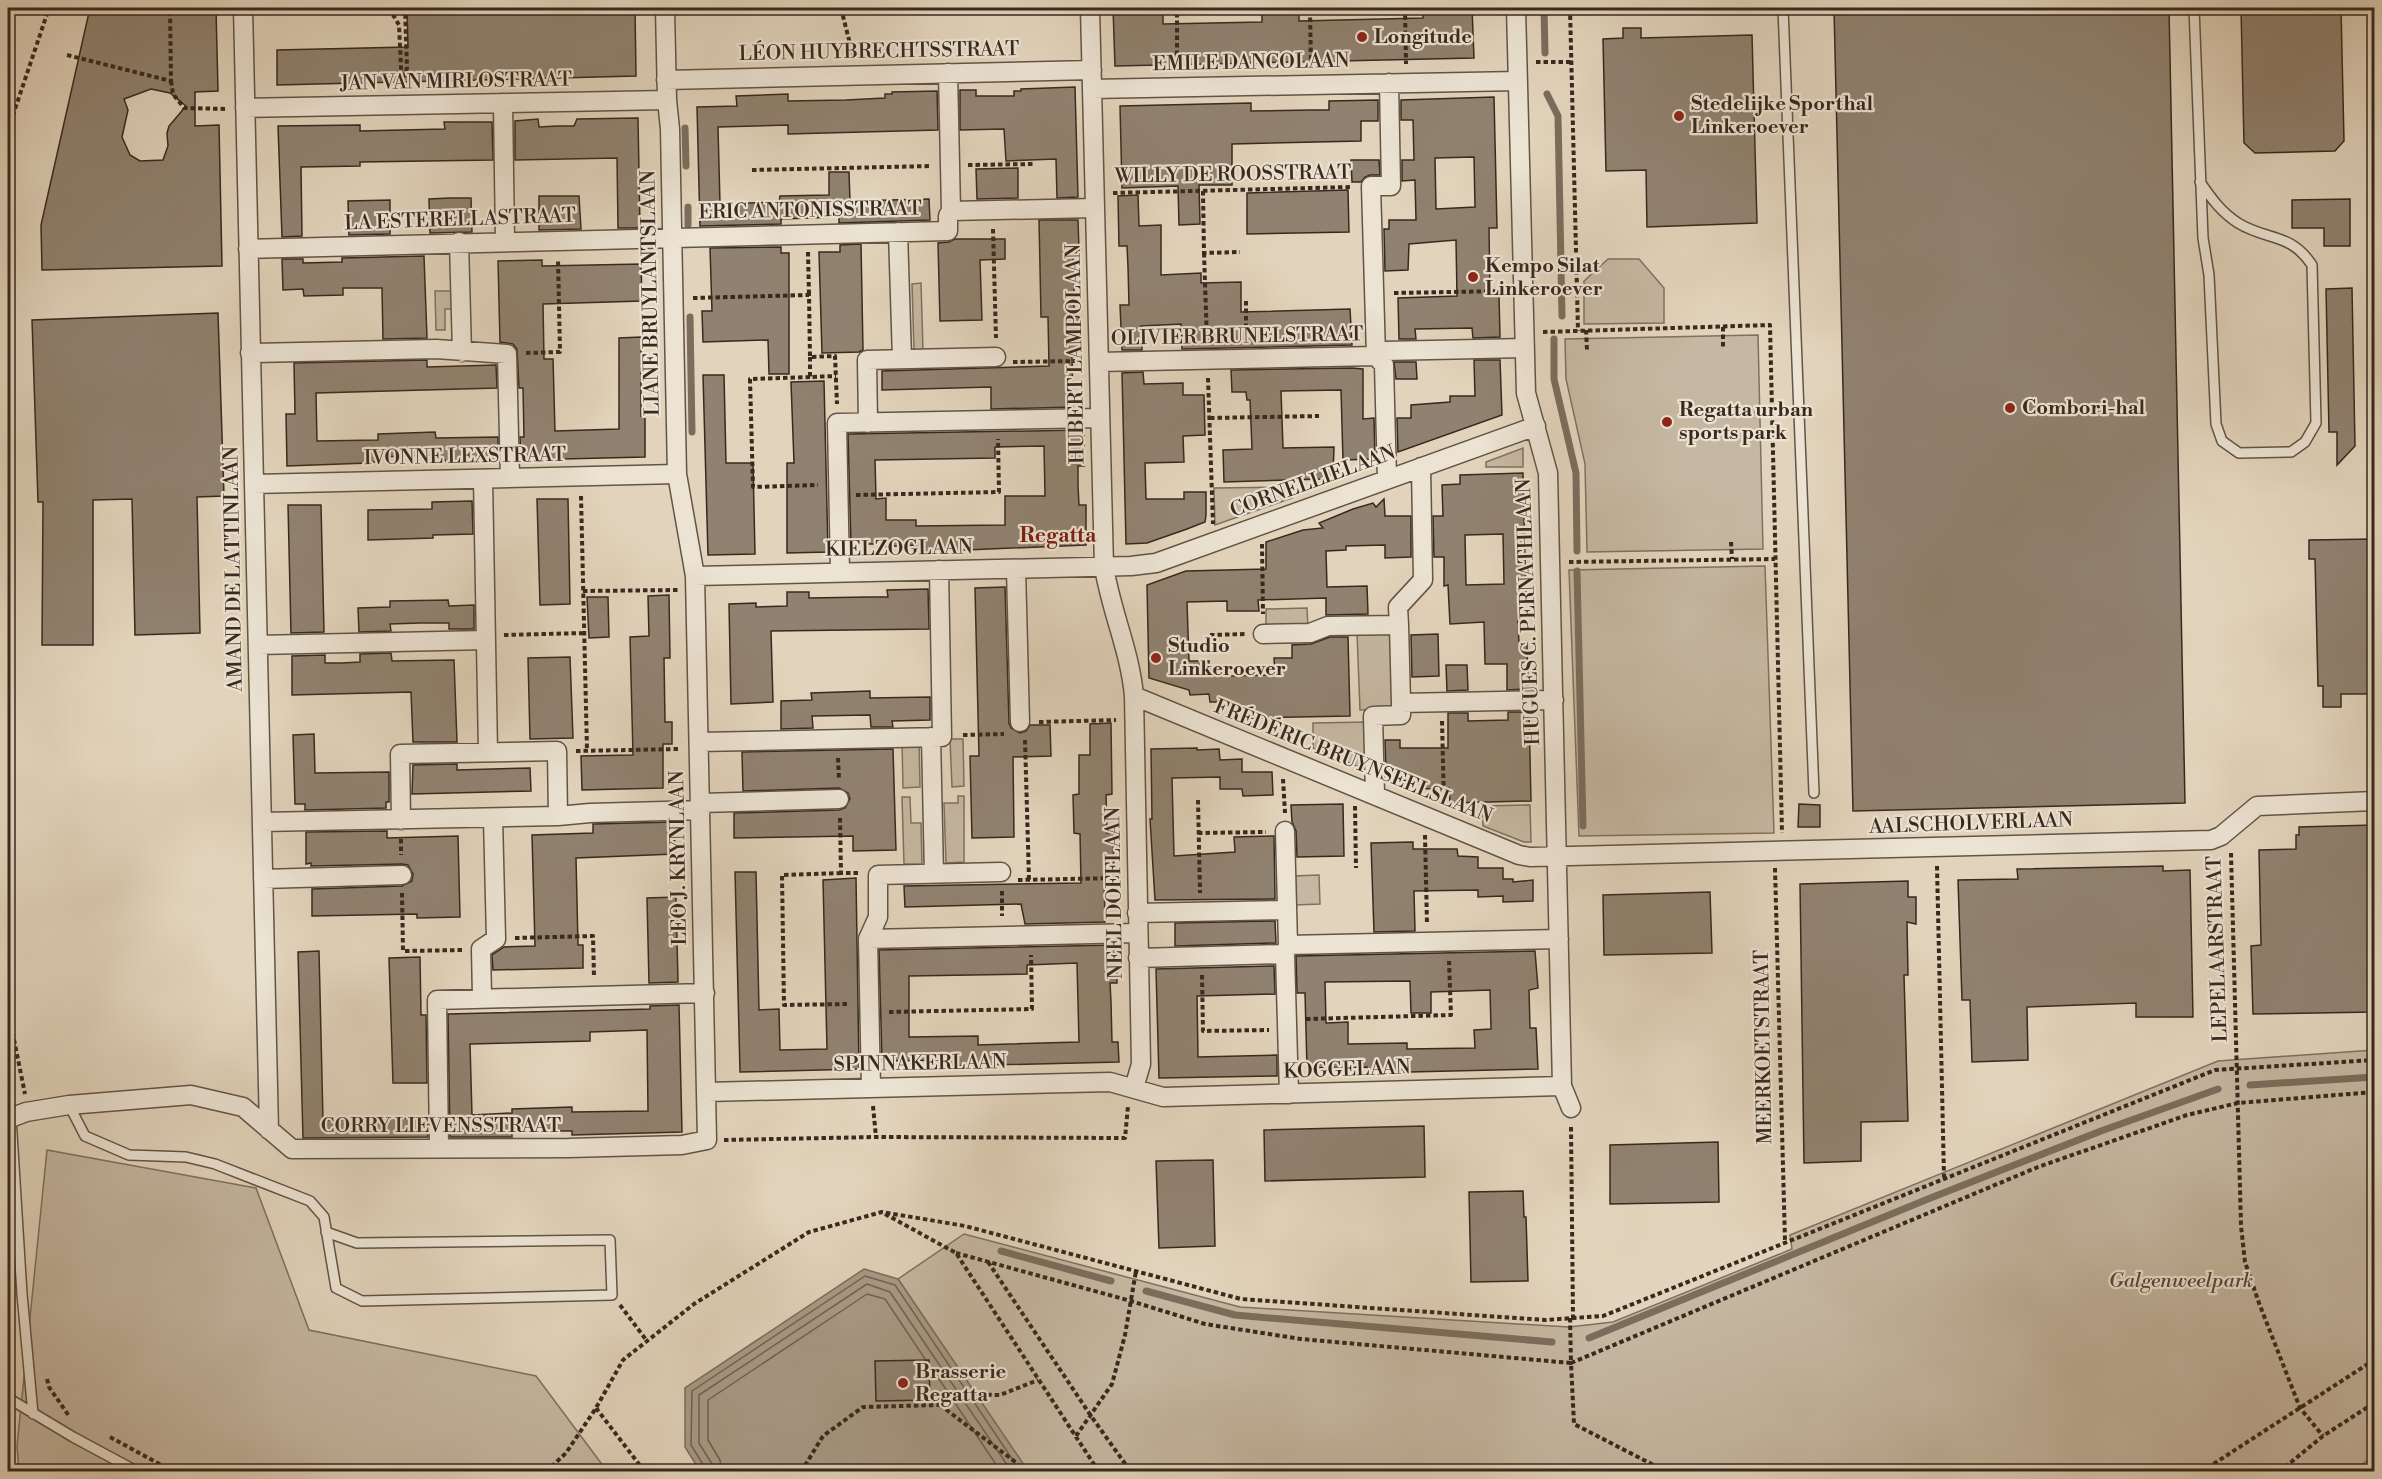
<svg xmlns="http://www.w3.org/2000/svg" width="2382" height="1479" viewBox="0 0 2382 1479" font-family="'Libre Bodoni',serif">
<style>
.green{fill:#c5b7a1;stroke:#7e7060;stroke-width:1.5}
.water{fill:#a89a86;stroke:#7b6d5c;stroke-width:1.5}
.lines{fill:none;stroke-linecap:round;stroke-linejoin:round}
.shore{stroke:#706252;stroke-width:1.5}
.stream{stroke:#7b6d5c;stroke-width:7}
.building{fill:#908270;stroke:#38291e;stroke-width:1.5;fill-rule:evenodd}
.lane-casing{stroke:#625446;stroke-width:12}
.street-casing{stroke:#625446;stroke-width:21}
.path{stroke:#38291e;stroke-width:4;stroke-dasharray:4.5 3;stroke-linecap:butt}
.lane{stroke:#ece3d3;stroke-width:9}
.street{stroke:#ece3d3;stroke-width:18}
.poi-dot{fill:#8f2418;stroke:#ece3d3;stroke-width:2}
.labels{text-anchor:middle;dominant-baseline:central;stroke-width:4.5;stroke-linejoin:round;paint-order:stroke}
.poi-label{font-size:20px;font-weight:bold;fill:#38291e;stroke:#ece3d3;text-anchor:start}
.street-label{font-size:20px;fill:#38291e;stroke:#ece3d3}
.park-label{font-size:20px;font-style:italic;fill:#544538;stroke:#ece3d3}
.neighbourhood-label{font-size:21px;font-weight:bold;fill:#7a1f14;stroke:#ece3d3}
</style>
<rect width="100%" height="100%" fill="#e2d4bc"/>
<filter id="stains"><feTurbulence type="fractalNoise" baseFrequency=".00333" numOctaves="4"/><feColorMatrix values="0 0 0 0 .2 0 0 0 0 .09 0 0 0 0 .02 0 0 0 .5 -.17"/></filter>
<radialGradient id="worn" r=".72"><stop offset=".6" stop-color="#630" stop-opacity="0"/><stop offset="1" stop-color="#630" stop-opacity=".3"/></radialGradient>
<!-- green -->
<path class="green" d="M1608,259H1639L1664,288V323L1584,324V281Z
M921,283L923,350L914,351L912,284Z
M435,291H451L452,309H445V330H436Z
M1758,335L1763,549L1587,552L1585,464L1566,379L1565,339Z
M1523,448V467H1486V462Z
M1292,487V498L1215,525L1214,488Z
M1765,566L1774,833L1579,836L1569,570Z
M1307,608L1308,629H1266V609Z
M1393,632L1394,709L1360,710L1357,633Z
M1368,722L1369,771L1313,748V723Z
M919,739L920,787L903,788L902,740Z
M950,739H963L964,786L952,787Z
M958,796H964V862L946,863L944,803H958Z
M902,797H910L911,823H921L922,864H904Z
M1530,805L1531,842H1524L1483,826L1482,806Z
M1319,875L1320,904L1294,905L1293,876Z
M2374,1050V1456L2352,1471H1028L898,1279L964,1234L1240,1307L1569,1327L1613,1322L1792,1249L1790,1235L2218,1061Z
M47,1150L256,1188L309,1330L536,1376L607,1471L19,1472L17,1446Z"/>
<!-- water -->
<path class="water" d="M864,1269L898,1279L1028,1471H700L685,1447V1388Z"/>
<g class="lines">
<!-- shore -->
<path class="shore" d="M931,1367L1001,1472
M705,1472L704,1466L691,1445L692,1391L865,1276L895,1285L1021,1472
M713,1472L712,1464L699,1443V1395L867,1284L890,1292L1012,1472
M722,1472L720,1460L708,1440V1400L867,1294L885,1299L925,1359"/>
<!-- stream -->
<path class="stream" d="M1544,8L1545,53
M1547,94L1558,116L1562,316
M685,128L686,166
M688,207V225
M690,317L692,432
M1554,339V379L1576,473L1577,551
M1577,571L1583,826
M2250,1085L2374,1077
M1001,1251L1111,1281
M1146,1291L1235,1315L1552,1342
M1589,1338L1928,1199L2101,1131L2218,1089"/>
</g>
<!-- building -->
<path class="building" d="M90,8H216L218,91L195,92V126L219,125L222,266L42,270L41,225ZM151,89L170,93L186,106L169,126L167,133L168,146L163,160L140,161L130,155L122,137L128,110L124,99Z
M407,8H635L636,76L277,85V50L408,47Z
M1113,8H1163V24L1262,22V8H1299V21L1423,18V8H1472L1474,58L1115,66Z
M1834,8H2169L2185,803L1853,811Z
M2241,8H2341L2344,141L2335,151L2255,153L2244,143Z
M1623,28H1641V38L1752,35L1757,223L1647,227L1646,170L1606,171L1603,39L1623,38Z
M1075,87L1078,197L1057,198L1056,159L1006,161L1004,129L960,130V90H976V96H1014V91H1021V89Z
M937,91L938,130L788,134V125L718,127L720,204L779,202L780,196L829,195V172H849L850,201L929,199L930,220L839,223V217L781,219V224L700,226L697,107L737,106L736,96L788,94V101L846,100L885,98V94H892V92Z
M1494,97L1497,228H1489L1490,296L1499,295L1500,337L1473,338L1472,328L1415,329L1416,339H1399L1398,298L1457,296L1456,240L1409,244L1408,270L1385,271L1384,229H1389V220H1416L1415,180L1402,181V160H1414L1413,120H1401V100ZM1474,157L1475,207L1436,209L1435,158Z
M1378,100V121H1361V141L1232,144V185H1199L1200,224L1179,225L1178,186L1122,188L1120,106L1251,103V111L1310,110H1329V101Z
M638,118L640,228H618L617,158L515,160V121L538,119L539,127L557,126H574L577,119Z
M444,122H492L493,160L360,162V166L301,167L302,236L282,237L278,126L360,125V131L402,130L445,129Z
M1351,160H1379L1380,175H1370L1365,177L1361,182H1352Z
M1018,168V198L977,199L976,169Z
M1348,190L1349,232L1247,234V193Z
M1138,195L1139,226L1161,225V275L1201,273V283L1241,282V312L1350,309L1352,345L1182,349L1181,324L1141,326L1142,350H1122L1120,305H1129L1128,267L1127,246H1119L1118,196Z
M539,196H579L581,229L539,230Z
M450,198H471L472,232L430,233L429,199Z
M2350,199V246H2324V228H2292V200Z
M390,200V234L349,235L348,201Z
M1039,220H1078L1079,251H1077V257L1073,258L1074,293V316L1079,317V323H1081L1082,357H1072L1073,407L991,409V387L882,390V371L1049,366L1048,317H1041Z
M955,239H1005V259L980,260L982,320L940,321L938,243L949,242Z
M861,244L863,350L859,352L822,353L819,252H840V245Z
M781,247V253H789V374H769L768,340L703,342L702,311H712L710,248Z
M424,256L427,338L383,339L382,288H343V295L304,296L303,289L283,290L282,259H303V263L342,262V258Z
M542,260V266L641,264L642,301L543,304L544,359H553L555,431L619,429V338L641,337V416H645V457L521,460L520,437H524L523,388H519L517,349L513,344L500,342L498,261Z
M2352,288L2355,446L2337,465V432H2329L2326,289Z
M218,313L224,496L197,497L200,633L135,635L132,499L93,500V645H42L43,502H38L32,320Z
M427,360V367L496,365L497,388L316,393L317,441L378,440V434L435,432L436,438L498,437V460L446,462L445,460H436L435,455L378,457V462H368V463L287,466L286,414H295L294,363Z
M1474,360H1500L1502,415L1398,452L1397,418H1411V405L1450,402V396H1475Z
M1394,362H1416L1417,379H1396Z
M1352,368L1363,369V419L1374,418L1375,459L1343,460L1341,390L1281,391L1283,448L1334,447L1333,475L1324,474V479L1224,482L1223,450L1252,449L1250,400H1247L1246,392H1232L1231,370Z
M1143,372L1144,384L1183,383V395H1204L1205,435L1183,436L1184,462L1145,463L1146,499H1184V492H1206V515L1205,522L1187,529L1147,543L1126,544L1122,373Z
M703,375H724L726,463H753L755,554L708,555Z
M824,381L828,552L787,553V463H794L791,382Z
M1084,430V466H1078V485L1079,505H1086V545L920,552V549H916V545L878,547V544H851L848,434ZM1044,446L1045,496H1005V525L916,526V520H886V498L876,499L875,460L995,458V447Z
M1523,473L1526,604H1518V624L1519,643H1527L1528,689L1507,690V664H1485L1484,622L1450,624L1448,585L1444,586V557H1434L1433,516H1443L1442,485L1460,484V475ZM1503,534L1504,584L1466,585L1465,535Z
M537,499H568L570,604L540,605Z
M1384,499L1385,516H1411V557L1385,558V545L1346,546V550L1326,551L1327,587L1367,586L1368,614L1326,615V598L1258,600L1259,611H1227V601L1187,602L1189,661H1209V669H1228L1229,676L1275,675L1274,658H1292V645L1311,644L1330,637H1348L1350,716L1250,718V710L1230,709L1229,702H1210L1209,694L1190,695L1189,690L1149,678L1147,585L1186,571L1266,569V542L1303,530L1323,528L1319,523L1353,509L1373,503L1376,507Z
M472,501L473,534L433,535V538L368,540V510L432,509V502Z
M288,505H321L324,632L291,633Z
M2374,539V694H2341V707H2323V686H2318L2315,559H2309V540Z
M1005,587L1009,723L1011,728L1020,733L1026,731L1030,725H1050L1051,756L1013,757L1014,837L972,838L970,756H979L975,588Z
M928,589L929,629L771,631L773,702L731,704L729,604L756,603V607L787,606V592H809V598L868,597H888L887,590Z
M669,595L670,658H664L665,722H672V744H663V788L582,790L581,756L633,755L630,637L649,636L648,596Z
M587,597H608L609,637L589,638Z
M448,600L449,606L474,605V629H449V623H420L390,624L391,631L359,632L358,608L390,607V601Z
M1438,634L1439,676L1412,677L1411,635Z
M391,653L392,661L454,660L457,742H413L411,692L292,695V656L325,655V663H342L360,662V654Z
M570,657L573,738L530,739L528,658Z
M1446,665H1467L1468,690L1447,691Z
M870,691V698L930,697V720L892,721L893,727H871L870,715L812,716L813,728L781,729V701L812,700L811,693Z
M1508,712H1529L1531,801L1450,803L1449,788L1420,789V780L1400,781V773H1386L1385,740H1400V748H1448V713H1468V721L1508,720Z
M1111,723L1112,794L1106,795L1107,833H1113L1114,874H1104L1105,922L1025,924L1021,904L905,907L904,886L1081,883L1080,834L1074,833L1073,795L1079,794V755H1090V724Z
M314,734L315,773L389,772V802H386V808L305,810V804H295L293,735Z
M1197,748V750L1219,749L1220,760L1242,759V772H1272L1273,795L1243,796L1242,789H1220V777L1172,778L1174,856L1235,852L1234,837L1274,836L1275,899L1155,900L1150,819H1152L1151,749Z
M893,749L896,850L853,851V836L734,838V813L839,810L845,808L850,799L848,793L839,788L743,791L742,752Z
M457,764V770L530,768L531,791L412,794L413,765Z
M1343,804L1344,856L1297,857L1296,831L1292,822L1291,805Z
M1799,804L1820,805V827H1798Z
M674,822L675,854L576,858L578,945H583V968L493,970L492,955L504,947L535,946L532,835L593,833V824Z
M2374,825V1012L2253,1014L2251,946L2261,945L2259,850L2296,849V835H2299V827Z
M387,831V838L458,836L460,917L417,918V914L312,916V889L402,886L412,881L413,874L408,865L402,864L311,866V863L306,864V832Z
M1413,842V849H1457L1458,856L1478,857V868H1503V879H1513V882L1533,880V901L1503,902V896L1478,897V890L1414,891L1415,931L1374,932L1371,843Z
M2163,866V871L2190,870L2193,1017H2136V1003L2027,1007L2028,1060L1972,1062L1970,1000H1962L1958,880L2018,879L2017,869Z
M735,872H756L759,1010L779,1009L780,1050L827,1049L823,880L856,878L859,1069L740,1072Z
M1908,881V897H1916V924L1907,922L1908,975H1904L1908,1121L1861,1122V1161L1804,1163L1800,884Z
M1710,892L1712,953L1604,955L1603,895Z
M676,897L678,982L649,983L647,898Z
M1275,921L1276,943L1175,946V923Z
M1116,945L1117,983H1110L1111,1002L1112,1042H1118L1119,1062L948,1066V1060L882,1061L879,950ZM1077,963L1079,1042L978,1045V1036L909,1037V976L1027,974V965Z
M319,951L323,1120L427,1118L428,1137L303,1138L298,952Z
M1535,951L1538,988L1529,990L1530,1028H1536L1538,1069L1367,1073V1067L1307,1068L1305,993H1297L1296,956ZM1410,981L1411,1013H1431V992L1490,990L1491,1029L1474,1030L1475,1048L1407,1049V1043L1348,1044V1022L1326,1023L1325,982Z
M420,957L421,1015H426L427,1083H393L389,958Z
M1274,966L1275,994L1197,996L1198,1057L1277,1055V1076L1159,1078L1156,969Z
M679,1005L682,1132L572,1135V1131H542L512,1132V1137H450L448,1014L650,1009V1006ZM647,1030L648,1111L572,1112V1107L512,1109V1113L472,1115L470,1044L590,1041V1032Z
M1424,1126L1425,1177L1265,1181L1264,1130Z
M1718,1142L1719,1202L1610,1204V1145Z
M1213,1160L1215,1246L1159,1248L1156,1161Z
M1523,1191L1524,1217H1526L1528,1281L1471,1282L1469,1192Z
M929,1360L930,1400L876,1401L875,1361Z"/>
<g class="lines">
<!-- lane casing -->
<g class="lane-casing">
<path id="lane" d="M1783,8L1814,793
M2194,8L2203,238L2209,275L2216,424L2222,441L2239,453L2291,452L2305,442L2316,423L2312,265C2290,232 2267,241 2238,223C2221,212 2211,198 2200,182
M69,1105L85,1136L129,1155L186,1157L215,1164L310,1201L324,1217L336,1288L362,1301L612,1295L610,1240L357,1243L326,1232
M11,1117L22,1294L33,1414
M8,1398L73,1437L138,1472"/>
</g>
<!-- street casing -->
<g class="street-casing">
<path id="street" d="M243,8L269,1130
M1090,8L1104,567C1111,611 1130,651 1134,696L1141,1064L1134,1088
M1516,8L1526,393L1548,473L1562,1086L1571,1108
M666,80L1092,70
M1092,89L1518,81
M503,103L505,241
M245,108L667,100
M951,211L1095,208
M898,232L902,359
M459,242L462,352
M248,249L948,231V216L951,211L948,73
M250,353L436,349L507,354L510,478
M1376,356L1371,186H1391L1389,83
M1376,356L1384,351L1525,348
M1376,356L1384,365L1387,479
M1099,362L1376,356
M868,423L867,360L996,357
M483,479L488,752
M254,484L677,474
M1016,569L1020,722
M840,572L837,423L1100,418
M695,576L1131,566L1156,563L1536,426
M1399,625L1401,703L1554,700
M1263,634L1310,633L1328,626L1399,625L1398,607L1423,580L1421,467
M258,645L486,640
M1134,696L1519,855L1530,857L2211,840L2221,836L2257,806L2374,801
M931,737L934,874
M699,742L942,737L939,570
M1375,794L1373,716L1401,715V703
M701,803L839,799
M401,820L400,754L557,751L558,816
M262,822L558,816L590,813L701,810
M1285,831L1288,945L1559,939
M263,879L402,875
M1137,913L1287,910
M868,939L1137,933
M1288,945L1285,954L1289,1094
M1138,958L1285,954
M482,997L481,949L496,939L493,818
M871,1088L868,939L878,917V875L1001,872
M707,1092L1110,1082L1163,1097L1562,1086
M8,1119L26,1112L69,1105L191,1095L243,1107L292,1149L569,1148L682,1145L707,1140L695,576L677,474L670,129L667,100L665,8
M439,1148L437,1000L705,993"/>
</g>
<!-- path -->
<path class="path" d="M389,8L399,25L402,88
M841,8L853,56
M1378,8L1405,11
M1405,8L1406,64
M1570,8L1578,331
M1177,10L1207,8
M67,55L171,81L170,8
M1536,62H1572
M1311,67L1310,11L1340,13L1366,8
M1177,70V8
M403,78L407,68L405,8
M171,81L173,94L184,108L226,109
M8,130L49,8
M968,165L1035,164
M752,170L931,166
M1203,191L1204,253L1240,252
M1113,193L1352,187
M993,229L996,338
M808,252L809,295
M1204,253L1207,341
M1394,293L1506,291
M693,298L809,295L810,357L835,356L837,404
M1246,301V339
M1723,327V347
M1586,330L1587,350
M1543,332L1770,325L1782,833
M526,353L560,352L558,259
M810,357V377L836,376
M1013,362L1080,361
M810,377L750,379L753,487L818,485
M1208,378L1213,524
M1732,414L1772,413
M1210,418L1319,416
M856,495L999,492L998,439
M581,496L587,750
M1731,542L1732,559
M1262,544L1263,614
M1569,562L1775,559
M583,591L678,590
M504,635L584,633
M1210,635L1246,634
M1442,721L1444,804
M1039,722L1116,720
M963,735L1004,734
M1025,740L1029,880
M576,751L679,749
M838,758L839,780
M1283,779L1285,813
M1198,800L1200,893
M1355,806L1356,868
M840,818L841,873H859
M1198,833L1266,832
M1425,835L1427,924
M401,839V855
M2231,853L2241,1226L2245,1262L2259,1303L2300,1408L2323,1436
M1937,866L1944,1177
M1775,868L1785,1241
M841,873L782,875L784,1005L849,1004
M1018,880L1119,878
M1002,891V916
M402,893L403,951L463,950
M515,938L593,936L594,977
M1202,975L1203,1031L1269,1030
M8,1010L25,1094
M889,1012L1032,1009L1031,955
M1306,1019L1451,1015L1449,961
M873,1106L876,1137
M1571,1127L1573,1318
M724,1140L876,1137L1125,1138L1128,1106
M885,1214L956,1253L1099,1472
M956,1253L1131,1301L1205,1324L1301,1339L1571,1363L1574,1424L1667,1472
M988,1262L1091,1416L1131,1472
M620,1305L647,1341
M1570,1318L1571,1363L2038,1167L2187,1115L2238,1103L2374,1092
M47,1379L49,1387L69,1416
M940,1405L1018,1464
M596,1408L645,1472
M1076,1436L1112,1384L1125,1335L1136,1271
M110,1437L174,1472
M546,1472L566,1453L596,1408L623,1360L694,1304L809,1232L882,1212L965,1226L1241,1299L1545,1320L1603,1316L2215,1070L2374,1060
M801,1472L823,1436L863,1407L940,1405L942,1394L1000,1395L1038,1380
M2201,1472L2374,1360
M2279,1472L2323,1436L2374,1403"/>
<!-- lane -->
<use href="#lane" class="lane"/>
<!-- street -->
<use href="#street" class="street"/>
</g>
<!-- markers -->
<g class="poi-dot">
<circle cx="1362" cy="37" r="6"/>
<circle cx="1679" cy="116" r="6"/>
<circle cx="1473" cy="277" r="6"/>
<circle cx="2010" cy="408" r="6"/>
<circle cx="1667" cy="422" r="6"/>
<circle cx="1156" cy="658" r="6"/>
<circle cx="903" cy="1383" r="6"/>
</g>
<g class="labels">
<!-- poi labels -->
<g class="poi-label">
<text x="1374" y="37">Longitude</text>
<text x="1691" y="104">Stedelijke Sporthal<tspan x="1691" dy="23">Linkeroever</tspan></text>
<text x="1485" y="266">Kempo Silat<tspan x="1485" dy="23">Linkeroever</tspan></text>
<text x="2022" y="408">Combori-hal</text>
<text x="1679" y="410">Regatta urban<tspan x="1679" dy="23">sports park</tspan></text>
<text x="1168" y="646">Studio<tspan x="1168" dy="23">Linkeroever</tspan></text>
<text x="915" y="1372">Brasserie<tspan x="915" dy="23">Regatta</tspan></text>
</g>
<!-- street labels -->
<g class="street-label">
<text transform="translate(879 52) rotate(-1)">LÉON HUYBRECHTSSTRAAT</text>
<text transform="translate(1251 63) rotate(-1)">EMILE DANCOLAAN</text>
<text transform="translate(456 82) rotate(-1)">JAN VAN MIRLOSTRAAT</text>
<text transform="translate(1233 175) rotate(-1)">WILLY DE ROOSSTRAAT</text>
<text transform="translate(810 211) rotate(-1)">ERIC ANTONISSTRAAT</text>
<text transform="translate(460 220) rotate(-2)">LA ESTERELLASTRAAT</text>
<text transform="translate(651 293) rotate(-91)">LIANE BRUYLANTSLAAN</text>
<text transform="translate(1237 337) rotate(-1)">OLIVIER BRUNELSTRAAT</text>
<text transform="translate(1076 354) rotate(-91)">HUBERT LAMPOLAAN</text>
<text transform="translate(465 457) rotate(-1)">IVONNE LEXSTRAAT</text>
<text transform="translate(1313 482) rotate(-20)">CORNELLIELAAN</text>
<text transform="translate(899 549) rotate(-1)">KIELZOGLAAN</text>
<text transform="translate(234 569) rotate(-91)">AMAND DE LATTINLAAN</text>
<text transform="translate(1529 612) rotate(-92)">HUGUES C. PERNATHLAAN</text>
<text transform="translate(1353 762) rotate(22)">FRÉDÉRIC BRUYNSEELSLAAN</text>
<text transform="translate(1971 824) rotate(-2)">AALSCHOLVERLAAN</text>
<text transform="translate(679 858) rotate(-91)">LEO J. KRYNLAAN</text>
<text transform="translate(1115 893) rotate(-91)">NEEL DOFFLAAN</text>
<text transform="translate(2218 949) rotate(-92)">LEPELAARSTRAAT</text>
<text transform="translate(1764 1047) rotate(-91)">MEERKOETSTRAAT</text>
<text transform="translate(920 1064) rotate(-1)">SPINNAKERLAAN</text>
<text transform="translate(1347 1070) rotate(-2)">KOGGELAAN</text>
<text x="441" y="1126">CORRY LIEVENSSTRAAT</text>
</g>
<!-- park labels -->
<g class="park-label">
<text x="2181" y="1281">Galgenweelpark</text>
</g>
<!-- neighbourhood labels -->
<g class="neighbourhood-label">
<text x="1058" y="536">Regatta</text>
</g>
</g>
<!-- margin -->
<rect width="2382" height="1479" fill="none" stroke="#e2d4bc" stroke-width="30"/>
<rect x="9" y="9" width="2364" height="1461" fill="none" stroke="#38291e" stroke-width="3"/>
<rect x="15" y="15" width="2352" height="1449" fill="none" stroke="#38291e" stroke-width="1.5"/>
<rect width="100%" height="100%" filter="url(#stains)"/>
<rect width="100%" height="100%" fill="url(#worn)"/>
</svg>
